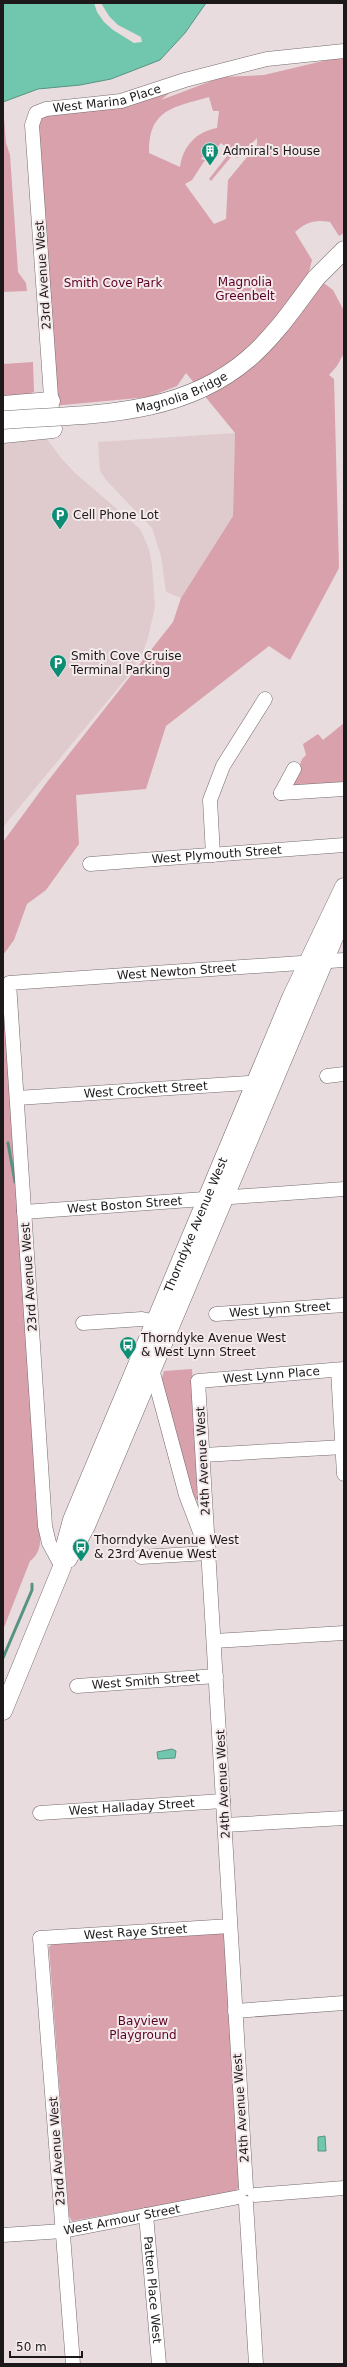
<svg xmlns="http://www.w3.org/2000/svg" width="347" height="2367" viewBox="0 0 347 2367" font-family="'DejaVu Sans',sans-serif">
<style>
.built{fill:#dfcbce}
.green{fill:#d8a1ab;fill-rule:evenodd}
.water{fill:#70c7ae;stroke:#579382}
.pier{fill:#e8dcde}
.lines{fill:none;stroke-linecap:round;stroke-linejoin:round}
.stream{stroke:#579382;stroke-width:3}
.minor-casing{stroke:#756b6d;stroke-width:15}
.major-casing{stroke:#756b6d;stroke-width:19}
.minor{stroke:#fff;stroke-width:14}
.major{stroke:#fff;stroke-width:18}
.major-bridge-casing{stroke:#756b6d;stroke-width:19;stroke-linecap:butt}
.major-bridge{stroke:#fff;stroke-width:18}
.labels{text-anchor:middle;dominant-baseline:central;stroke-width:4;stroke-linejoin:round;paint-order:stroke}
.street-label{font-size:12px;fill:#1d191a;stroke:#f5eaeb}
.poi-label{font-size:12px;fill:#1d191a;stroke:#f5eaeb;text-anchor:start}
.park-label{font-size:12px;fill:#5b0025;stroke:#f5eaeb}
</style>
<rect width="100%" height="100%" fill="#e8dcde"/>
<!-- built -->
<path class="built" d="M34,392L47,439L61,458L75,473L140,529L149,549L152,565L155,607L148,638L142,654L129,675L3,827V398L21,397Z
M235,433L233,516L181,598L166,592L161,556L152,528L106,480L100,471L98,442Z"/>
<!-- green -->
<path class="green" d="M344,56V233L339,236L330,222C315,219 306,222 295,232L312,260L309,272L333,290L344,311V353L337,366L329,375L334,379L339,568L290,660L269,646L166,726L146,789L76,795L79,844L46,890L27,904L14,940L3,955V842L47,782L173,622L181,598L233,516L235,433L186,373L177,386L149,397L52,406L33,118L105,103L185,80L161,100L222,77L264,75ZM209,97L213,111H219L217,128C196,132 183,146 180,167L149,153C148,109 174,107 209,97ZM257,138V145L228,180L226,219L214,224L185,184L192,180L205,160L201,159L207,152L209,156L221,143L231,151L209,179L211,181L231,157L230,156L231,153L237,158Z
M3,105L6,143L10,155L18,272L26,283L27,291L3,292Z
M33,362L34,392L21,397L3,398V364Z
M344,723V785L291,788L302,759L306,755L303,744L318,734L323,740Z
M3,993L37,1512C39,1529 46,1549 30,1561L3,1630Z
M192,1369L199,1499L195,1500L161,1381L164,1371Z
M222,1931L224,1934L239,2187L235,2192L72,2221L69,2216L49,1947L55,1942Z"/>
<!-- water -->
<path class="water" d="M3,3H206L185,33L160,60L111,79L80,85L38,89L3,102Z
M172,1749L176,1751L175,1758L158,1759L157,1752Z
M325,2136L326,2151H318V2137Z"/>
<!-- pier -->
<path class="pier" d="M94,3H101L109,16L118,25L141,37L142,42L134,43L113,30L104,22L97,12Z"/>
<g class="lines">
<!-- stream -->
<path class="stream" d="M8,1143L15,1182
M3,1658L32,1590V1584"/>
<!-- minor casing -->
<g class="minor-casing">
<g id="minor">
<path id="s1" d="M52,411L32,125L36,113L46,109L121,101L185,80L267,59L344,51"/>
<path d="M281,793L344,789"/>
<path d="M281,793L294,769"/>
<path d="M213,855L210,800L223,766L265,699"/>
<path id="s2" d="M90,864L344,845"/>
<path d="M327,1076L344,1074"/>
<path id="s3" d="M17,1098L264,1082"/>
<path id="s4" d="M24,1212L344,1189"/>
<path id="s5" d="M216,1314L344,1305"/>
<path d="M83,1323L142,1319L164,1324"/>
<path d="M338,1370L344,1474"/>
<path d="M203,1455L344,1447"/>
<path d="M141,1557L208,1553L186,1495L152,1369L149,1367"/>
<path id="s6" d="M62,1567L49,1543L45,1526L9,983L344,960"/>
<path d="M214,1641L344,1633"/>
<path id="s7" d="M77,1686L216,1676"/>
<path id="s8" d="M40,1813L223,1801"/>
<path d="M225,1825L344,1818"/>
<path d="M235,2011L344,2003"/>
<path id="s9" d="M246,2188L198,1381L344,1369"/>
<path d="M255,2195L344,2188"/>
<path d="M246,2203L256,2364"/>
<path id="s10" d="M146,2215L159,2364"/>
<path id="s11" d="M3,2235L63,2231L239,2197"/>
<path id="s12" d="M73,2364L40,1938L230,1926"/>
</g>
</g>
<!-- major casing -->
<g class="major-casing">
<g id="major">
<path d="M316,278L344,250"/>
<path d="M3,405L51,401"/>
<path d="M3,434L53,429"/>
<path d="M68,1559L86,1526L344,914"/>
<path id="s13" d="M3,1711L62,1567L63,1553L72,1520L291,998L344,887"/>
</g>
</g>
<!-- minor -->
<use href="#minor" class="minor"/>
<!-- major -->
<use href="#major" class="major"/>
<!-- major-bridge casing -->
<g class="major-bridge-casing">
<g id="major-bridge">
<path id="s14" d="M3,420C88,414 179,418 248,359C275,336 295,306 316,278"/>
</g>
</g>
<!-- major-bridge -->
<use href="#major-bridge" class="major-bridge"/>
</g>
<!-- icons -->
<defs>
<g id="building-pin" transform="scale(0.9)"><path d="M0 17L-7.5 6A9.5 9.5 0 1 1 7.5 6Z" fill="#0d8e74" stroke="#f5eaeb"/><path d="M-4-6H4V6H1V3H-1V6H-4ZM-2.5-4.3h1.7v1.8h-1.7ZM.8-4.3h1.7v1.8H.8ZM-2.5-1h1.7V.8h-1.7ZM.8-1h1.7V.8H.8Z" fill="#fff"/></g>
<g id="parking-pin" transform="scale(0.9)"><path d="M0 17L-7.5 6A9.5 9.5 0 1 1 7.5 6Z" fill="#0d8e74" stroke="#f5eaeb"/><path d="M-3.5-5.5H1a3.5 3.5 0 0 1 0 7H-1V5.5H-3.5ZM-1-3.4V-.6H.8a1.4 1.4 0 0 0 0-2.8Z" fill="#fff"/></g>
<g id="bus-pin" transform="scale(0.9)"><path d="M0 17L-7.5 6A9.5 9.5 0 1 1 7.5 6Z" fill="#0d8e74" stroke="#f5eaeb"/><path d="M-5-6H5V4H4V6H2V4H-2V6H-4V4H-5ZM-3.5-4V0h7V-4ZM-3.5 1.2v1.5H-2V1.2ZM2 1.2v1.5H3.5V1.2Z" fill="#fff"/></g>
</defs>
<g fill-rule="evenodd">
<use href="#building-pin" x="210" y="151"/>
<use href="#parking-pin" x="60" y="515"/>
<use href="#parking-pin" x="58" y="663"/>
<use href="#bus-pin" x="128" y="1345"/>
<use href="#bus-pin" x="81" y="1547"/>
</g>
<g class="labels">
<!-- street labels -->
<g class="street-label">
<text stroke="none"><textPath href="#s1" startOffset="372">West Marina Place</textPath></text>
<text transform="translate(43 275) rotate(-94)">23rd Avenue West</text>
<text stroke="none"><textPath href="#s14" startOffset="182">Magnolia Bridge</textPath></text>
<text stroke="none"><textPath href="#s2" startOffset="127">West Plymouth Street</textPath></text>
<text stroke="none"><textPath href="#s6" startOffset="757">West Newton Street</textPath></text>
<text stroke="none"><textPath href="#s3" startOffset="129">West Crockett Street</textPath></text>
<text stroke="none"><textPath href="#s4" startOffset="101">West Boston Street</textPath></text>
<text stroke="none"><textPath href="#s13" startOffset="524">Thorndyke Avenue West</textPath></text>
<text transform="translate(29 1277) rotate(-94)">23rd Avenue West</text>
<text stroke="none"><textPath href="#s5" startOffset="64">West Lynn Street</textPath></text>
<text stroke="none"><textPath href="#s9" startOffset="882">West Lynn Place</textPath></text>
<text transform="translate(203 1461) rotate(-93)">24th Avenue West</text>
<text stroke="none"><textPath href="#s7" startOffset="69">West Smith Street</textPath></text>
<text transform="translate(223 1784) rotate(-93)">24th Avenue West</text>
<text stroke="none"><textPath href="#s8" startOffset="92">West Halladay Street</textPath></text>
<text stroke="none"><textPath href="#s12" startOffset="523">West Raye Street</textPath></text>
<text transform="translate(241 2108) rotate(-94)">24th Avenue West</text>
<text transform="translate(57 2151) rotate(-94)">23rd Avenue West</text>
<text stroke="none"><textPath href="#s11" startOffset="120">West Armour Street</textPath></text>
<text stroke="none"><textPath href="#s10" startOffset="75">Patten Place West</textPath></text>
</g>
<!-- poi labels -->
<g class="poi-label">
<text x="223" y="151">Admiral's House</text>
<text x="73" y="515">Cell Phone Lot</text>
<text x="71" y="656">Smith Cove Cruise<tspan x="71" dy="14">Terminal Parking</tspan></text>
<text x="141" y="1338">Thorndyke Avenue West<tspan x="141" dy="14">&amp; West Lynn Street</tspan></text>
<text x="94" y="1540">Thorndyke Avenue West<tspan x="94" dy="14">&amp; 23rd Avenue West</tspan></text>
</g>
<!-- park labels -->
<g class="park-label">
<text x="245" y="282">Magnolia<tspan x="245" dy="14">Greenbelt</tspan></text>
<text x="113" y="283">Smith Cove Park</text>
<text x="143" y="2021">Bayview<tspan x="143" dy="14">Playground</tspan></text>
</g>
</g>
<!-- border -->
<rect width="347" height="2367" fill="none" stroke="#1d191a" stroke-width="8"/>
<!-- scale -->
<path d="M10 2351v6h72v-6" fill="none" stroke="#1d191a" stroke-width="2"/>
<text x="16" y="2351" font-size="12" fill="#1d191a" stroke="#f5eaeb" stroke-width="3" paint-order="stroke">50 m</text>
</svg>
